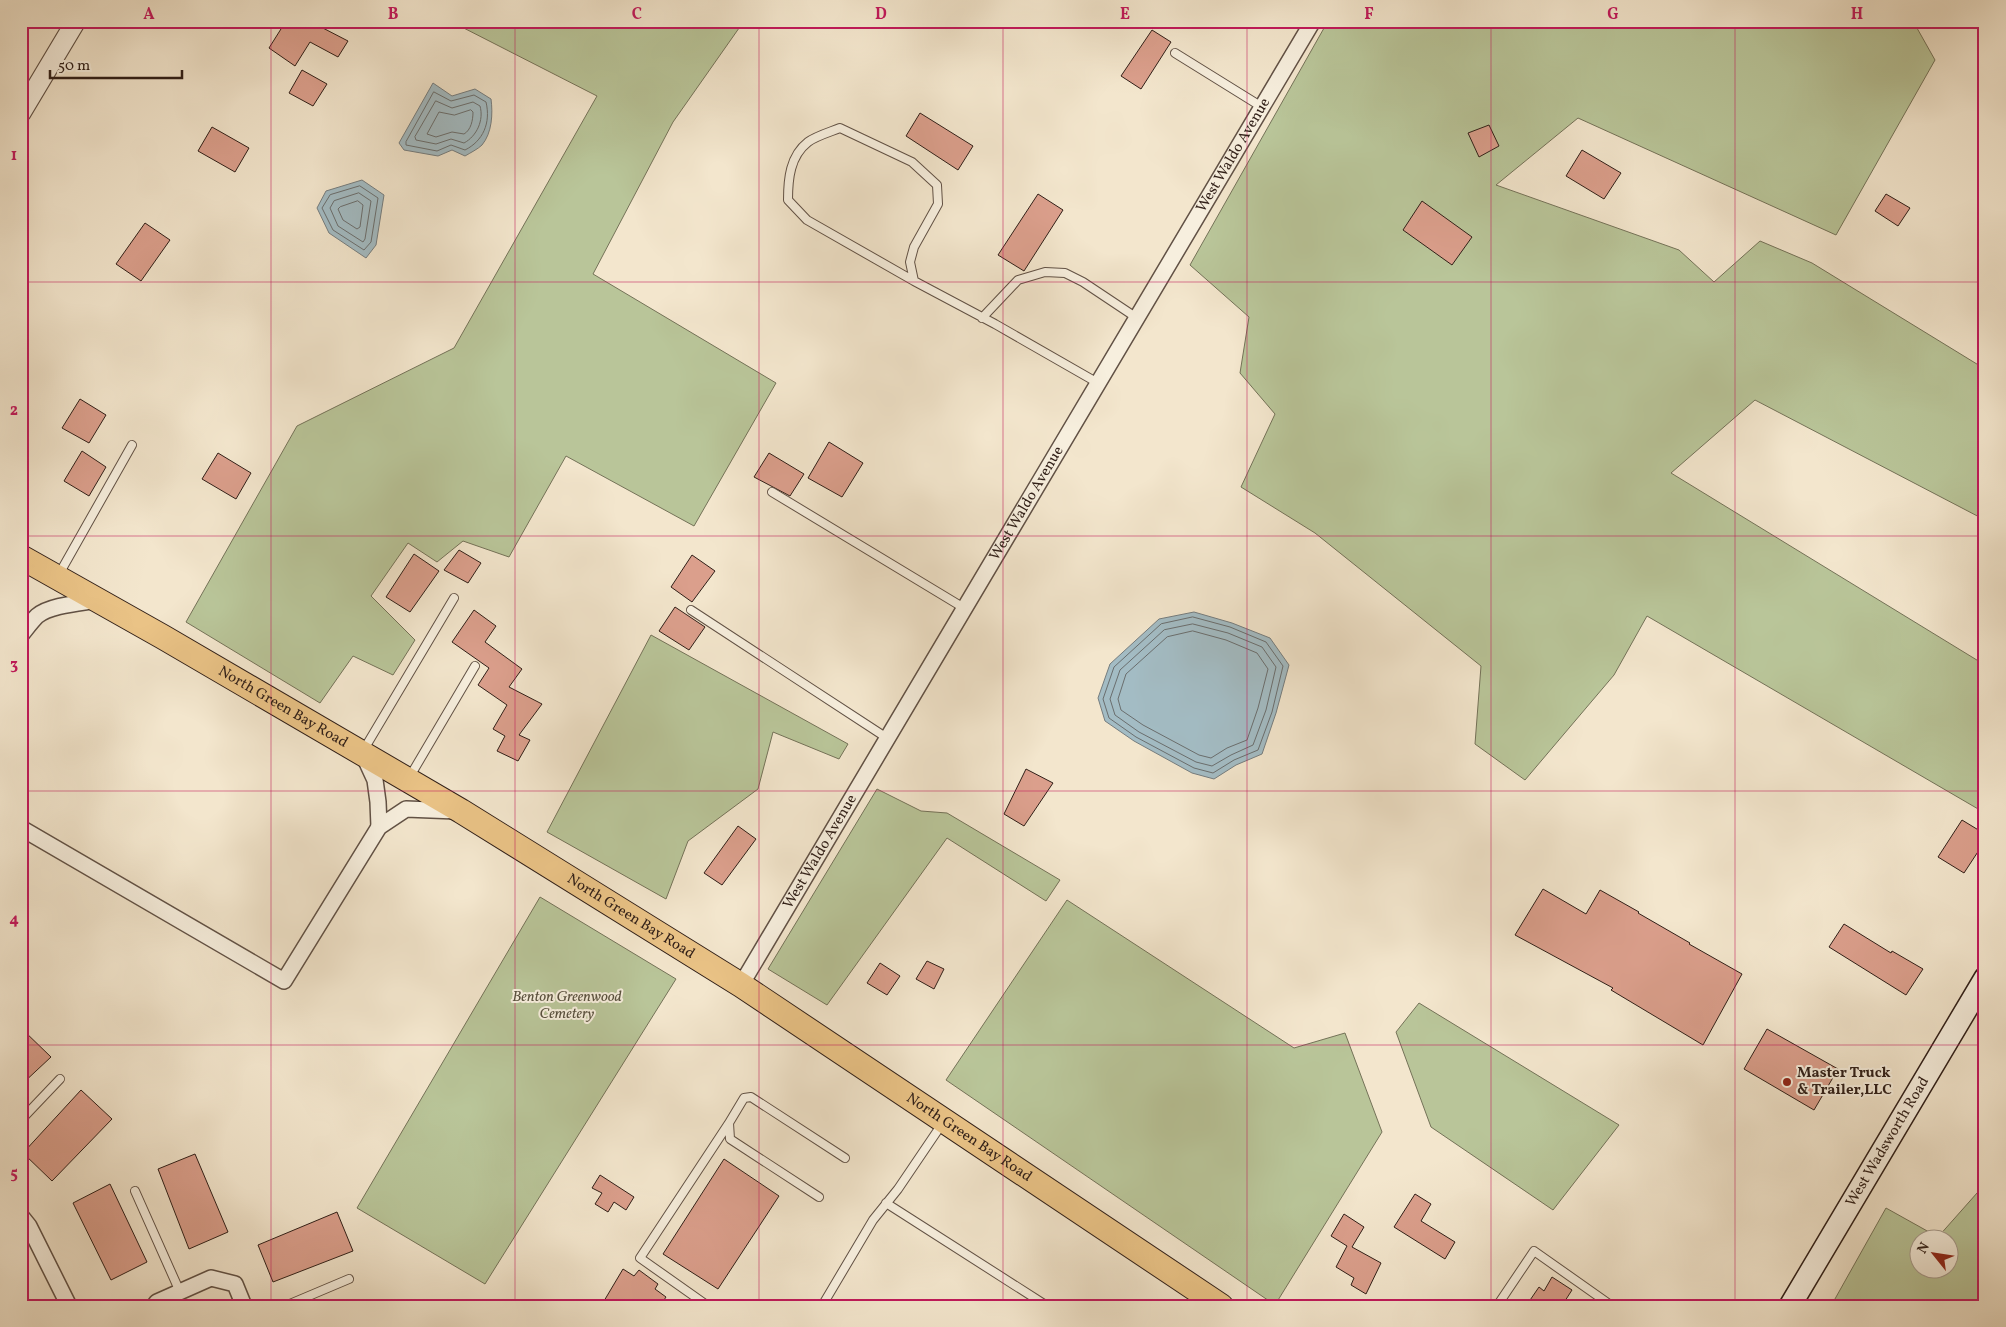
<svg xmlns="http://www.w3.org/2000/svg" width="2006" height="1327" viewBox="0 0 2006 1327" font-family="Vollkorn,serif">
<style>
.green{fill:#b9c599;stroke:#747258;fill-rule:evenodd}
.water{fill:#a3bcc4;stroke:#757d7f}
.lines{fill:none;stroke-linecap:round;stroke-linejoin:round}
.shore{stroke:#6a6e6e;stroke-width:1}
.building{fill:#db9f8c;stroke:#301f18}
.service-casing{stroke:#615145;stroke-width:10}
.minor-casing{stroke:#615145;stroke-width:18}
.tertiary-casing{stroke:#615145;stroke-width:21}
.secondary-casing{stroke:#301f18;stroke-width:24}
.primary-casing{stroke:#301f18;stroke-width:26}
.service{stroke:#f7efde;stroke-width:8}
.minor{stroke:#f7efde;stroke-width:15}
.tertiary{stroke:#f7efde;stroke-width:19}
.secondary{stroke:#f7efde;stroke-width:21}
.primary{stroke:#eac386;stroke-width:24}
.grid{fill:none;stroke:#c2185b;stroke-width:1;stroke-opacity:0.55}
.poi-dot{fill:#8f2418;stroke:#f7efde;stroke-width:2}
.labels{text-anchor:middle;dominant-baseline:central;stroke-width:4;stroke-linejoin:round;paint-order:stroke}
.street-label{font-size:15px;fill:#301f18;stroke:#f7efde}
.park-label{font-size:15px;font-style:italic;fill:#59513f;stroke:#f7efde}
.poi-label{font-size:15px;font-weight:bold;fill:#301f18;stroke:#f7efde;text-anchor:start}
.neatline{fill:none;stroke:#c2185b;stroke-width:2}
.grid-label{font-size:16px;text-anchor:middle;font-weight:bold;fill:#c2185b}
</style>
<rect width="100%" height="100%" fill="#f3e6cd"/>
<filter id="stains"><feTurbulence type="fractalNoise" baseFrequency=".004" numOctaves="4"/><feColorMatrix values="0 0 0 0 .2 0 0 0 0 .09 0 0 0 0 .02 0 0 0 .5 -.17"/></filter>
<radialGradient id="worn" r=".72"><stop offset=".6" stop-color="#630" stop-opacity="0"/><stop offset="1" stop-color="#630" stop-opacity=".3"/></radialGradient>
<!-- green -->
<path class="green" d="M450,21H744L673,122L593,274L776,383L694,526L566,456L509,557L463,541L437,562L408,543L371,596L415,640L393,675L353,656L320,703L186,622L297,426L454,348L597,96Z
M1328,21H1913L1935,60L1836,235L1578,118L1496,185L1679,250L1714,282L1760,241L1812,263L1985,369V520L1755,400L1671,473L1985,665V813L1647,616L1614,675L1525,780L1475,744L1481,666L1315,533L1241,487L1275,414L1240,373L1249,317L1190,265Z
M651,635L848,744L839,759L773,732L758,789L688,841L666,899L547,832Z
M877,789L921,811L947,813L1060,880L1046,901L947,838L827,1005L768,969Z
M540,897L676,979L485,1284L357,1208Z
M1067,900L1294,1048L1345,1033L1382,1132L1275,1305L946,1080Z
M1419,1003L1619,1125L1553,1210L1431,1127L1396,1032Z
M1985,1184V1306H1831L1886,1208L1938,1237ZM1918,1240H1948V1270H1918Z"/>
<!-- water -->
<path class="water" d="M433,83L452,96L475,89L491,99C493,114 492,133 482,145C478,149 470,153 465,156L452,150L438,156L404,150L399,143Z
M362,180L384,195L376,245L366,258L329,233L317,208L326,191Z
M1194,612L1232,623L1270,638L1289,665L1276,713L1262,754L1236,765L1214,779L1192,773L1134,741L1105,721L1098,698L1110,664L1159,619Z"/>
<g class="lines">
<!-- shore -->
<path class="shore" d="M434,92L451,101L474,95L486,102C491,123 483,141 465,150L451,145L437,151L406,145V142Z
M436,101L452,108L473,102L480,106C484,120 477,136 464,143L451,139L436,144L416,140L415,137Z
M471,110L473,112C473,120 471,130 464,134L452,132L436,137L427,134L439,112L454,115Z
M360,186L378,198L371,242L364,250L333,230L322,208L330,195Z
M359,193L371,201L365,239L363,242L338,226L330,208L334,201Z
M358,201L363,205L360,227L357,229L343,220L338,209L340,207Z
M1193,617L1230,627L1266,642L1283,666L1272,712L1258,750L1234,760L1213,773L1194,768L1136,737L1109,718L1103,699L1114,667L1161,624Z
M1193,624L1228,633L1262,647L1276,667L1266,710L1253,745L1231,755L1212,766L1196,762L1139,732L1115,715L1110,699L1120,670L1164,630Z
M1193,631L1226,640L1257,653L1268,669L1258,708L1247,740L1227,748L1211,758L1199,755L1143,725L1121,710L1118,699L1126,674L1167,637Z"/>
</g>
<!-- building -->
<path class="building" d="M286,21H321L319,26L348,41L338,57L310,42L295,66L269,48Z
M1152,30L1171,42L1141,89L1121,76Z
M302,70L327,84L313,106L289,93Z
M920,113L973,146L958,170L906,136Z
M1489,125L1499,146L1479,157L1468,133Z
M212,127L249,148L235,172L198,151Z
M1582,150L1621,173L1604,199L1566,176Z
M1038,194L1063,210L1024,271L998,255Z
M1886,194L1910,208L1898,226L1875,211Z
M1422,201L1472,237L1452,265L1403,230Z
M145,223L170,240L141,281L116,264Z
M80,399L106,415L89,443L62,428Z
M829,442L863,463L842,497L808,478Z
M82,451L106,467L89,496L64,481Z
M218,453L251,473L236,499L202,479Z
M769,453L804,474L790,496L754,477Z
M459,550L481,563L468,583L444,570Z
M414,554L439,571L410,612L386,597Z
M692,555L715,571L692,602L671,587Z
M675,607L705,627L689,650L659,631Z
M474,610L496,626L485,642L522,669L509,687L542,704L519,735L530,740L518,761L497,751L505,736L493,729L507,705L478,685L489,668L452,642Z
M1026,769L1053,783L1024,826L1004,814Z
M1962,820L1985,834V841L1964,873L1938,857Z
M738,826L756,839L722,885L704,873Z
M1543,889L1586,914L1600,890L1639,912L1638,913L1690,943L1689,944L1742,974L1703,1045L1611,990L1613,988L1515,935Z
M1844,924L1891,953L1892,951L1923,969L1906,995L1829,947Z
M927,961L944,969L934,989L916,979Z
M880,963L900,976L887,995L867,983Z
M21,1028L51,1057L21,1085Z
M1767,1029L1838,1069L1814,1110L1744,1069Z
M81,1090L112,1119L52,1181L23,1153Z
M195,1154L228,1232L189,1249L158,1169Z
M724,1159L779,1196L718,1289L663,1254Z
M600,1175L634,1197L626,1210L614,1202L608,1212L595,1204L602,1193L592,1188Z
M110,1184L147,1262L111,1280L73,1203Z
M1415,1194L1431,1204L1421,1221L1455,1242L1445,1259L1394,1227Z
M337,1212L353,1251L273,1282L258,1245Z
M1344,1214L1364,1227L1352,1247L1381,1263L1366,1294L1351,1285L1354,1278L1336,1267L1347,1246L1331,1236Z
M623,1269L634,1276L639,1270L658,1284L655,1289L666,1297L660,1306H601Z
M1552,1277L1572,1290L1563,1304L1566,1306H1526L1539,1287L1544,1291Z"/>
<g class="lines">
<!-- service casing -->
<g class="service-casing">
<path id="service" d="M1175,53L1262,107
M914,281L807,220L788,200C788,179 790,156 808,142C816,136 830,132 840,128L912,162L937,185L938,204L914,247L910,262L914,281L995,324L1098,383
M982,318L1018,280L1045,272L1065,273L1083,282L1137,318
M772,492L964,608
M58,576L132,445
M691,610L887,738
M363,751L454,598
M409,778L475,666
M21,1120L60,1079
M135,1191L180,1292
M819,1197L730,1139L729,1123L744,1098L751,1097L845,1158
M886,1203L1044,1304L1043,1306
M285,1306L349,1279
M708,1306L640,1258L729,1123
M822,1306L873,1220L898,1189L942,1124
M1497,1306L1534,1251L1612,1306"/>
</g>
<!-- minor casing -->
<g class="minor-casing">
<g id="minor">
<path d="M21,635C26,629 31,622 37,616C50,605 81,603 98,600"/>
<path d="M363,754L375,780L378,802L379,827"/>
<path d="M21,828L284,981L379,827L406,809L456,811"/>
<path id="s1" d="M741,985L1313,21"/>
<path d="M21,1216L29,1226L69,1306"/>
<path d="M154,1306L157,1302L211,1278L235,1284L244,1306"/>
</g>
</g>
<!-- tertiary casing -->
<g class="tertiary-casing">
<path id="tertiary" d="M21,113L76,21"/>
</g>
<!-- secondary casing -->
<g class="secondary-casing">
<g id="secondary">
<path id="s2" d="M1790,1306L1985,978"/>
</g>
</g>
<!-- primary casing -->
<g class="primary-casing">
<g id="primary">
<path id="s3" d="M21,557L163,637L461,811L741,985L1221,1306"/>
</g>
</g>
<!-- service -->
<use href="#service" class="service"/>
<!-- minor -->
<use href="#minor" class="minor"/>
<!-- tertiary -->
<use href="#tertiary" class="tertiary"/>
<!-- secondary -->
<use href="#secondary" class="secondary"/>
<!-- primary -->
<use href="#primary" class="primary"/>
</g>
<!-- grid -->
<path class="grid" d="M271,21V1306M515,21V1306M759,21V1306M1003,21V1306M1247,21V1306M1491,21V1306M1735,21V1306M21,282H1985M21,536H1985M21,791H1985M21,1045H1985"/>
<!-- markers -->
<circle class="poi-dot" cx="1787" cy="1082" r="5"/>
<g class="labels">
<!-- street labels -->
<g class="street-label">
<text stroke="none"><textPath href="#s1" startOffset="965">West Waldo Avenue</textPath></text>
<text stroke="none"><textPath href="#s1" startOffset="560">West Waldo Avenue</textPath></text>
<text stroke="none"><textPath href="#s3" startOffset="302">North Green Bay Road</textPath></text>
<text stroke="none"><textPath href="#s1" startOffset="155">West Waldo Avenue</textPath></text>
<text stroke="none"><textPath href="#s3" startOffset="708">North Green Bay Road</textPath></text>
<text stroke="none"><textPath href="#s3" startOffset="1112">North Green Bay Road</textPath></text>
<text stroke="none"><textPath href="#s2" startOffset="191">West Wadsworth Road</textPath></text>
</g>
<!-- park labels -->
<g class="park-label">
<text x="567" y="997">Benton Greenwood<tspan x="567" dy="17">Cemetery</tspan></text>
</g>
<!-- poi labels -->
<g class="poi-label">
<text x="1797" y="1073">Master Truck<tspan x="1797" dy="17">&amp; Trailer,LLC</tspan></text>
</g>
</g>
<!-- margin -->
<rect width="2006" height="1327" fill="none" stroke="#f3e6cd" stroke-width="55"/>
<!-- north arrow -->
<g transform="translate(1934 1254) rotate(300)"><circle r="24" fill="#f7efde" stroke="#a79c8f"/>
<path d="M0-4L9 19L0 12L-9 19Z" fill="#8f2418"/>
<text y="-8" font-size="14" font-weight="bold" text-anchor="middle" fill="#301f18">N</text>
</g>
<!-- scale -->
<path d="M50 70v8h132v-8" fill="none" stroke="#301f18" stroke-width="2.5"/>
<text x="58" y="70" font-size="15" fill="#301f18" stroke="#f7efde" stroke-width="4" paint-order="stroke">50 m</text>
<rect x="28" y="28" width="1950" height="1272" class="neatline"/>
<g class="grid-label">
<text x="149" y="19">A</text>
<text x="393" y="19">B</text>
<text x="637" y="19">C</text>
<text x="881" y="19">D</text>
<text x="1125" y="19">E</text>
<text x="1369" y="19">F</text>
<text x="1613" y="19">G</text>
<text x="1857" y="19">H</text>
<text x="14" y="160">1</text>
<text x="14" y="415">2</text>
<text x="14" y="669">3</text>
<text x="14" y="924">4</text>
<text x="14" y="1178">5</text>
</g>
<rect width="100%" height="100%" filter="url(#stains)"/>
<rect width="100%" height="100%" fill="url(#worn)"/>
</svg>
